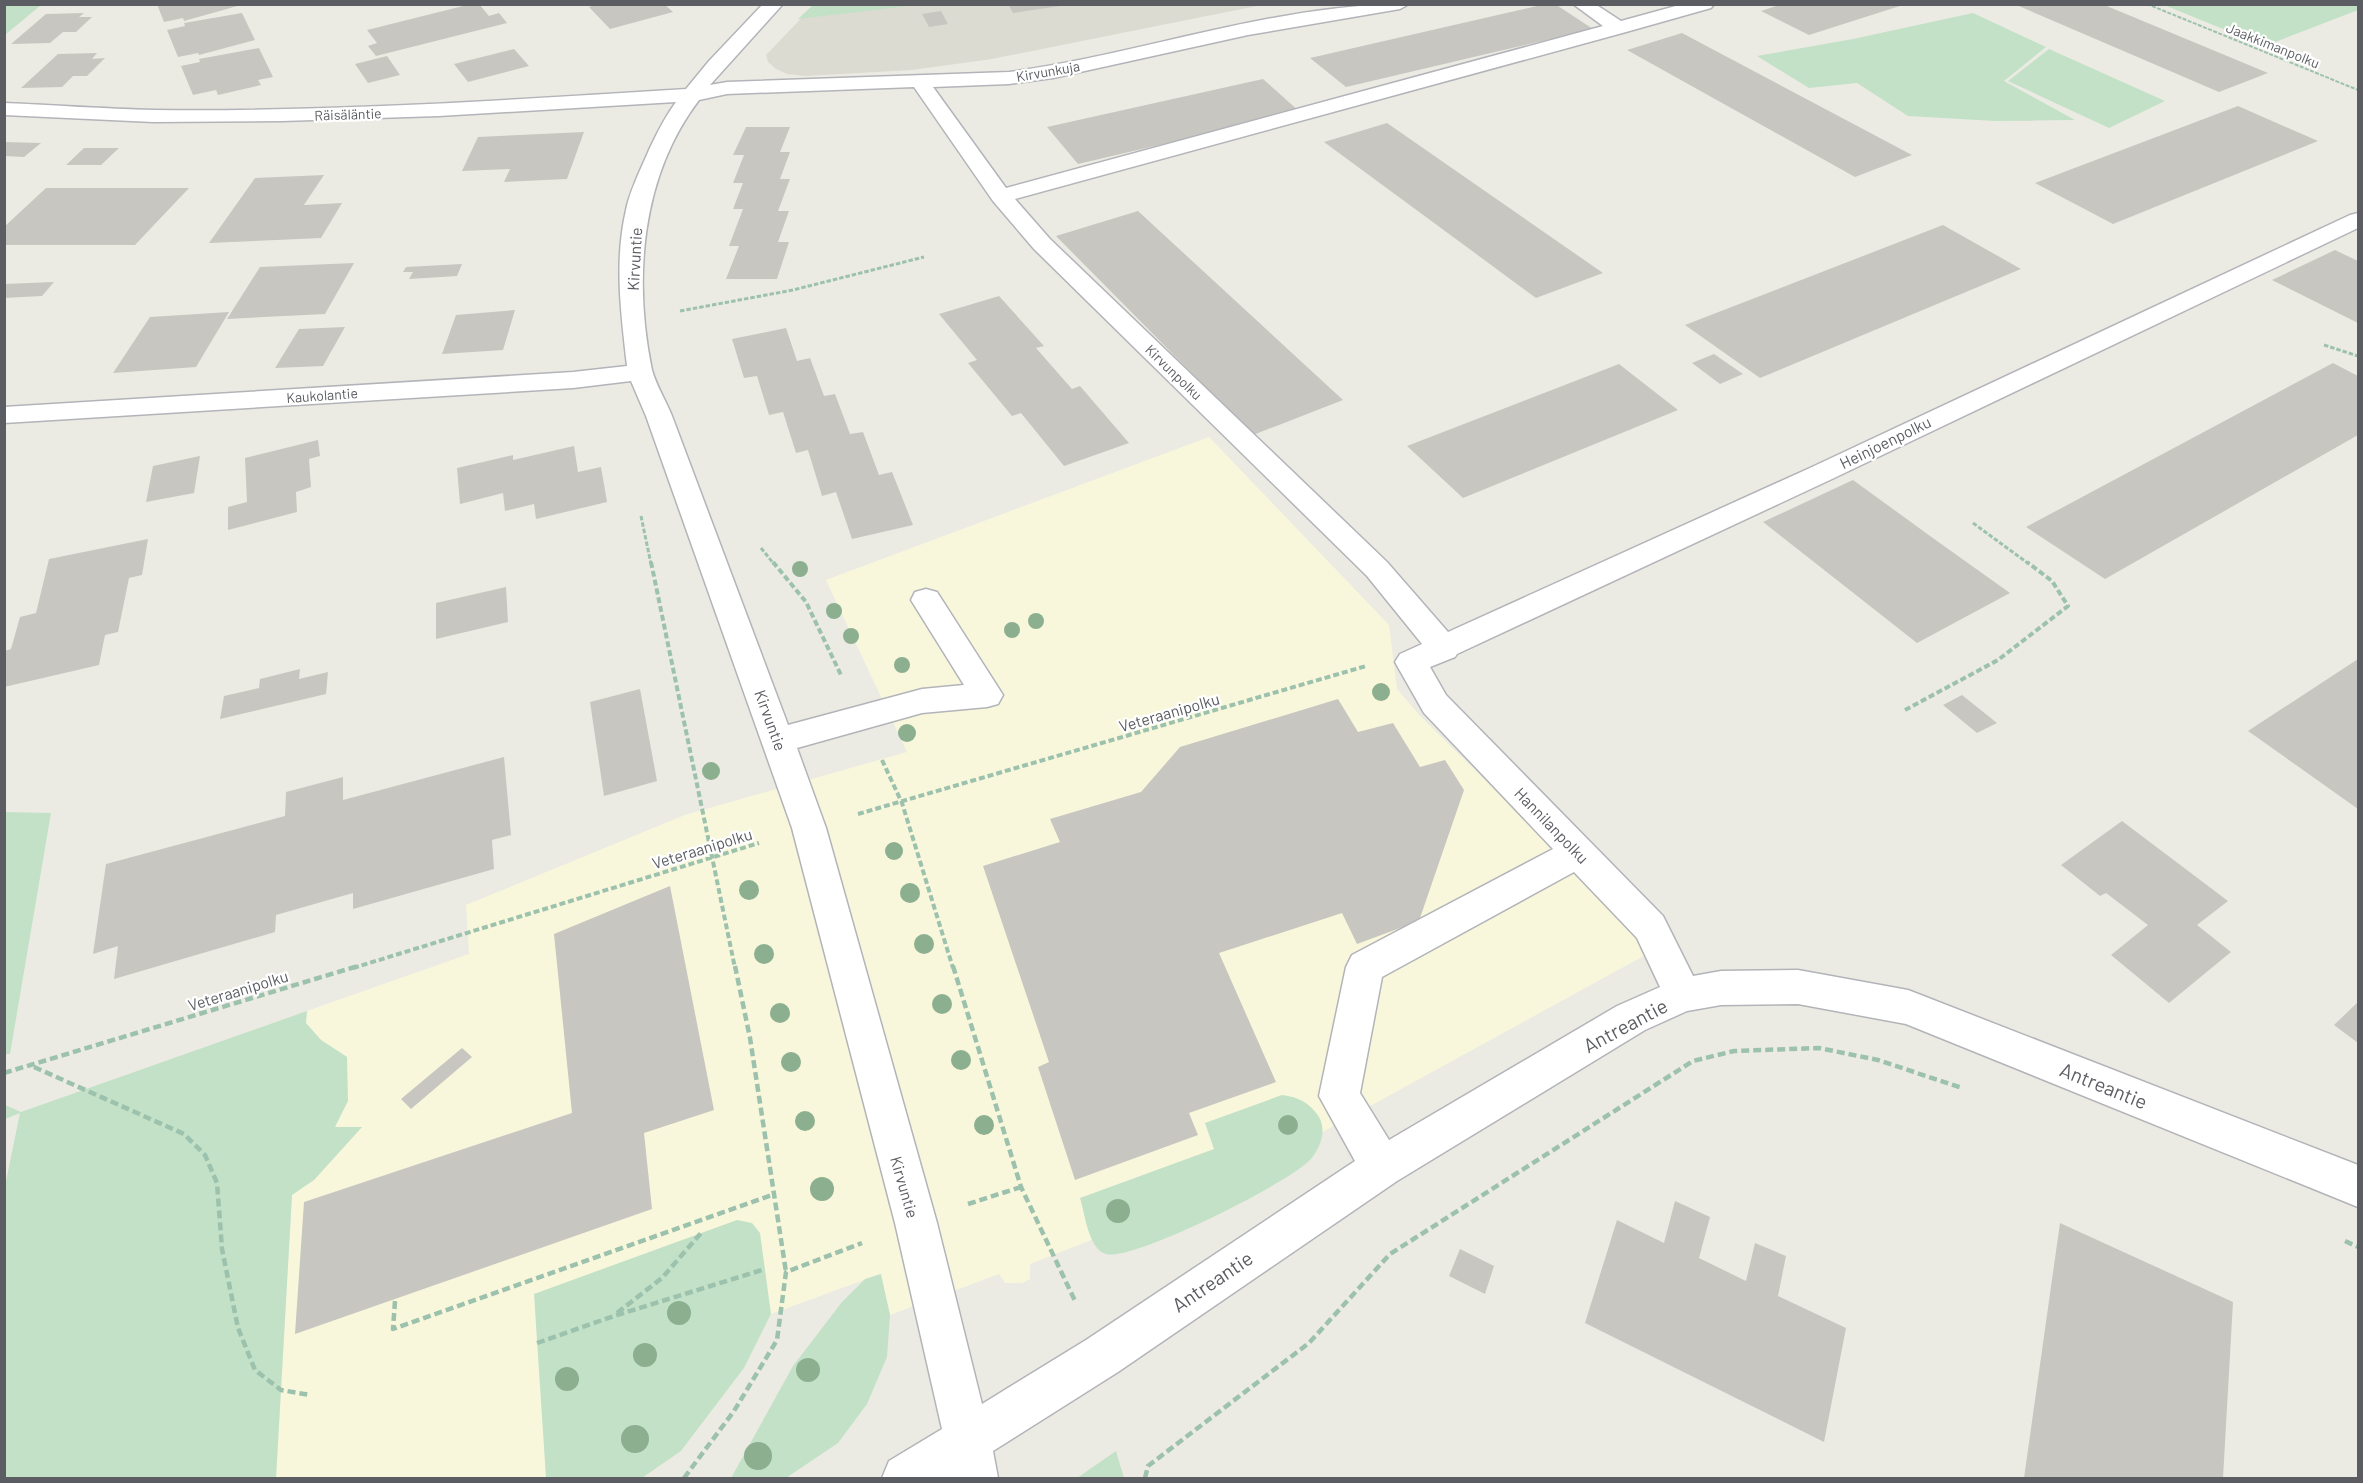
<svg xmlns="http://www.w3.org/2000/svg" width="2363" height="1483" viewBox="0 0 2363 1483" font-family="Barlow,sans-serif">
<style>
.commercial{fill:#f9f7db}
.education{fill:#dcdbd1}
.green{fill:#c2e1c7}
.building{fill:#c7c6c0}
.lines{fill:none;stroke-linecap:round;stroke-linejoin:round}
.minor-casing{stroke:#b3b4b9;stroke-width:3}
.path-far3{stroke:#9cc1ad;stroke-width:2;stroke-dasharray:4 1.5;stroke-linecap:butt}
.path-far2{stroke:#9cc1ad;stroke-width:3;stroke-dasharray:4.5 2;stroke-linecap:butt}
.path-far1{stroke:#9cc1ad;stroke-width:4;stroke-dasharray:6 3;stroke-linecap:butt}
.path{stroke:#9cc1ad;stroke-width:4.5;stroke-dasharray:8 4;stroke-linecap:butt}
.minor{fill:#fff;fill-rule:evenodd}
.tree{fill:#8caf90}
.labels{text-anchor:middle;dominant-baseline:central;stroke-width:4.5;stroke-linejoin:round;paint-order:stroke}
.far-street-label{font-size:14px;fill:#5b5d62;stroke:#fff}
.street-label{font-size:16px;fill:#5b5d62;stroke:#fff}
.near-street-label{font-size:20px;fill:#5b5d62;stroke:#fff}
</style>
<rect width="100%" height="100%" fill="#ecebe3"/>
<!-- commercial -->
<path class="commercial" d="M1209,437L1389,625L1397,689L1421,717L1579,872L1649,953L1211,1193L1030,1264V1279L1022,1283H1005L999,1274L890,1315L880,1274L771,1314L744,1368L681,1451L642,1478H276L292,1194L314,1180L362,1127L335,1128L347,1057L321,1040L306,1023L307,1011L469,954L466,905L685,815L907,752L826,580Z"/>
<!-- education -->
<path class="education" d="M814,5H1262L992,59L912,70L805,76L787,74L776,69L768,62L766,55Z"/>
<!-- green -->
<path class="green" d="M5,4H41V5L5,35Z
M814,4H917V5L798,19Z
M2302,4L2358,5V10L2265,46L2164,5Z
M1973,13L2046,47L2004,81L2075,120L1995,121L1908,116L1857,83L1809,88L1757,56L1853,39Z
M2049,49L2165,101L2109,128L2008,81Z
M5,812L51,813L10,1054H4Z
M307,1011L306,1023L321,1040L347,1057L348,1101L335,1127H362L314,1180L292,1195L276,1478H5L4,1191L20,1113L5,1119V1105L21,1112Z
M1282,1095C1299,1097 1310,1103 1319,1117C1327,1131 1320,1148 1311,1159C1291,1182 1132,1262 1106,1254C1088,1249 1085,1213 1080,1198L1214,1149L1205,1123Z
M737,1220L752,1223L760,1233L771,1314L744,1368L681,1451L642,1478H546L534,1294Z
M881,1274L890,1315L887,1357L867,1404L838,1443L786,1478H731L793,1366L842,1302L865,1279Z
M1116,1451L1124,1478H1077Z"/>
<!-- building -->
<path class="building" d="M157,4H241V5L184,21L183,18L164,22Z
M471,4H479L489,16L499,13L507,23L376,56L368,46L377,43L367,30Z
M597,4H664L673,12L610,29L589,7Z
M1008,4H1060V6L1013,13Z
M1546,4H1555L1593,29L1346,87L1310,58Z
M1782,4H1903V5L1809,35L1761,11Z
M2014,4H2102L2268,73L2219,92Z
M941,11L948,24L929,27L922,14Z
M84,13L79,17H92L76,32H63L50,43L11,44L46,14Z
M242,13L255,40L199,55L198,53L178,57L167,30L185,26L184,23Z
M1682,33L1912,155L1855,177L1627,50Z
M259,48L273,77L258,80L261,85L218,95L216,90L193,95L181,66L200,62L199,59Z
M514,49L529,66L468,82L454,64Z
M97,53L92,59L105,58L87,76H73L62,87L21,88L58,54Z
M387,56L400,75L368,83L355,64Z
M1263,79L1300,112L1078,164L1047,127Z
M2238,106L2318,141L2113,224L2035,183Z
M1387,123L1603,273L1536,298L1324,142Z
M746,127H790L780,152H790L780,179H790L778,211H789L778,242H789L777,279H726L739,246H729L743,209H733L743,183H733L744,155H733Z
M584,132L567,179L504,182L510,169L462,171L478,137Z
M4,142L41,143L24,157L4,156Z
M84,148H119L101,165H66Z
M324,175L304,205L342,203L321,238L209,243L255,178Z
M46,188H189L135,245H4V227Z
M1138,211L1343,400L1253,435L1056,236Z
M1943,225L2021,269L1760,378L1685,325Z
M2335,250L2358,261V323L2272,280Z
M354,263L325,314L227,319L260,267Z
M462,264L457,276L409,279L413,272H403L406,267Z
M54,282L42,296L4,298V284Z
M999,296L1044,346L1036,348L1072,389L1080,386L1129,443L1064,466L1021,413L1012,416L968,363L977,360L939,314Z
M515,310L503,350L442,354L456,315Z
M229,312L196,367L113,373L150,317Z
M345,327L323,366L275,368L299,329Z
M786,328L797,361L810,358L824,396L835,394L850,434L863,432L879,475L892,472L913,525L852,539L836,492L822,496L808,450L796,453L783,412L769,415L757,376L744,378L732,339Z
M1714,354L1743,374L1720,384L1692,363Z
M2333,363L2358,376V435L2105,579L2026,527Z
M1619,364L1678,410L1463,498L1407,446Z
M318,440L320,456L309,459L311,487L296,492L297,512L228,530V507L247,502L245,458Z
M574,446L578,472L601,467L607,502L536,519L534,504L505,511L503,493L460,504L457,468L513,455V460Z
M200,456L194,493L146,502L153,466Z
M1853,480L1937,541L2010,593L1917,643L1763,522Z
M148,539L142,575L129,578L118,632L105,635L99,665L4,687V651L11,649L20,617L36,613L49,559Z
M506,587L508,622L436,639V603Z
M2358,659V809L2248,731Z
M300,669L299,679L328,672L326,694L220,719L224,696L259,688L260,679Z
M640,689L657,781L604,796L590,702Z
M1962,695L1997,723L1977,733L1943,705Z
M1338,699L1358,732L1393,723L1420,767L1445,760L1464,790L1419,921L1357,944L1342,913L1219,953L1276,1082L1189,1113L1198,1135L1075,1180L1038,1067L1049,1062L983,866L1060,842L1050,819L1141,792L1180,747Z
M504,757L511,835L492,840L494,869L353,909V893L276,915L275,932L114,979L118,946L93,954L106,864L285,816L286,792L343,777V800Z
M2122,821L2228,901L2197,925L2231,952L2169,1003L2111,955L2148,925L2106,893L2100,896L2061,865Z
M670,886L714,1110L644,1133L652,1209L295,1334L304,1202L572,1113L554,934Z
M2358,1002V1043L2334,1025Z
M462,1048L472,1057L411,1109L401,1099Z
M1675,1201L1710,1217L1699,1258L1746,1281L1755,1243L1786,1256L1778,1296L1846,1328L1824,1442L1585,1323L1617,1220L1664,1243Z
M2060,1223L2233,1302L2223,1478H2024Z
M1460,1249L1494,1266L1485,1294L1449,1276Z"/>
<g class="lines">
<!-- minor casing -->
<g class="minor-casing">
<path id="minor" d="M763,4H783L710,85L727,82L1009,72C1143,54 1273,4 1409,4L1400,9L1248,35L1053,78L1009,84L933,87L1006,188L1603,26L1573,4H1595L1621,21L1683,4H1714L1711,8L1626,32L1015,199L1050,239L1387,562L1448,632L1812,467L2350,215L2358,213V228L1832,479L1457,654L1455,657L1430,667L1446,695L1663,916L1693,976L1721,971L1798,970L1908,990L2358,1165V1207L1906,1024L1798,1004L1721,1005L1687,1011L1645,1030L1397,1181L1118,1372L993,1451L998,1478H882L889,1461L942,1429L895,1223L792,828L646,416L631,381L573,388L4,423V407L573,372L627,366C621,314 614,261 626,210C630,190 641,169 649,150C657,133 665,117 676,102L439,116L282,121L153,122L4,115V103C54,105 105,109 154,110C332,112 509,100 686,89L709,61ZM914,87L993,201L1034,249L1367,576L1422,644L1400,654L1395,662L1424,713L1553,849L1352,955L1346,967L1319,1096L1355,1161L1086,1340L982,1404L937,1223L826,828L797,748L922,713L987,707L998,704L1003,695L937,592L926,589L915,592L911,600L964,685L922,689L788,725L672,416C666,401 656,385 652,370C633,279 641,176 699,100L727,94ZM1574,872L1637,938L1660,987L1617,1006L1389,1140L1360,1093L1382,977Z"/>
</g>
<!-- path-far3 -->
<path class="path-far3" d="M2147,4L2358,90"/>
<!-- path-far2 -->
<path class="path-far2" d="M680,311L793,290L924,257
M2324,345L2358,356
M641,516L651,564
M1973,523L2029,564
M761,548L774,564"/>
<!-- path-far1 -->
<path class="path-far1" d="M651,562L735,968
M773,562L806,602L841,675
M1905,710L1998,660L2068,606L2052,581L2027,562
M882,760L902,803L953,968
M858,814L1366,666
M353,968L759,843"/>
<!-- path -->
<path class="path" d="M735,966L750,1038L786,1272
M953,966L1021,1187L1076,1303
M34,1067L184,1134L205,1155L217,1183L222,1249L238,1328L255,1370L281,1390L310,1395
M4,1073L358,966
M968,1204L1021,1187
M2345,1241L2358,1247
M395,1301L393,1329L775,1194
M617,1313L662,1278L701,1233
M537,1343L614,1316L765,1269
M684,1478L734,1411L777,1340L786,1272L862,1243
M1145,1478L1148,1466L1309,1343L1390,1254L1693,1061L1734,1051L1819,1048L1878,1060L1962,1088"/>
<!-- minor -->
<use href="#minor" class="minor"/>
</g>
<!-- trees -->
<g class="tree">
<circle cx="800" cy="569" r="8"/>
<circle cx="834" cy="611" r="8"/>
<circle cx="1036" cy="621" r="8"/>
<circle cx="1012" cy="630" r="8"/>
<circle cx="851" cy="636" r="8"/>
<circle cx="902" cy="665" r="8"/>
<circle cx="1381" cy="692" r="9"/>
<circle cx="907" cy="733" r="9"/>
<circle cx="711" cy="771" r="9"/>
<circle cx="894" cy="851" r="9"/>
<circle cx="749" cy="890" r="10"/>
<circle cx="910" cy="893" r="10"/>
<circle cx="924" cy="944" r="10"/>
<circle cx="764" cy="954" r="10"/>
<circle cx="942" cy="1004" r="10"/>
<circle cx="780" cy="1013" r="10"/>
<circle cx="961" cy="1060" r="10"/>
<circle cx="791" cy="1062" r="10"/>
<circle cx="805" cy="1121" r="10"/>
<circle cx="984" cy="1125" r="10"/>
<circle cx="1288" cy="1125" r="10"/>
<circle cx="822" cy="1189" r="12"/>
<circle cx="1118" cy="1211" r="12"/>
<circle cx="679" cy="1313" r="12"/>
<circle cx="645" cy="1355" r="12"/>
<circle cx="808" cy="1370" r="12"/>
<circle cx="567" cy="1379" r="12"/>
<circle cx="635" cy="1439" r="14"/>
<circle cx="758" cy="1456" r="14"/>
</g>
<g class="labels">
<!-- far-street labels -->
<g class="far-street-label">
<text transform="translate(2273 45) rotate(22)">Jaakkimanpolku</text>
<text transform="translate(1048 71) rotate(-10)">Kirvunkuja</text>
<text transform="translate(348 114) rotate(-2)">Räisäläntie</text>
<text transform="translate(1174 372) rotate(44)">Kirvunpolku</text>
<text transform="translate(322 395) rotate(-4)">Kaukolantie</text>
</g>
<!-- street labels -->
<g class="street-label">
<text transform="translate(634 259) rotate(-87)">Kirvuntie</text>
<text transform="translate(1885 442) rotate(-26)">Heinjoenpolku</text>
<text transform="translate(1169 712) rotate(-16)">Veteraanipolku</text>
<text transform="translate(771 720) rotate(70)">Kirvuntie</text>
<text transform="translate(1552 825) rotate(46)">Hannilanpolku</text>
<text transform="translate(702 848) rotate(-17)">Veteraanipolku</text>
<text transform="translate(238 990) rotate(-17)">Veteraanipolku</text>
<text transform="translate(905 1187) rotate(74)">Kirvuntie</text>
</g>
<!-- near-street labels -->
<g class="near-street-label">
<text transform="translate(1625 1025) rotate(-28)">Antreantie</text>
<text transform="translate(2104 1085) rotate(22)">Antreantie</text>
<text transform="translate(1212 1281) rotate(-34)">Antreantie</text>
</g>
</g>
<!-- border -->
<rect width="2363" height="1483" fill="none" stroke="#5b5d62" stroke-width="12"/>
</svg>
